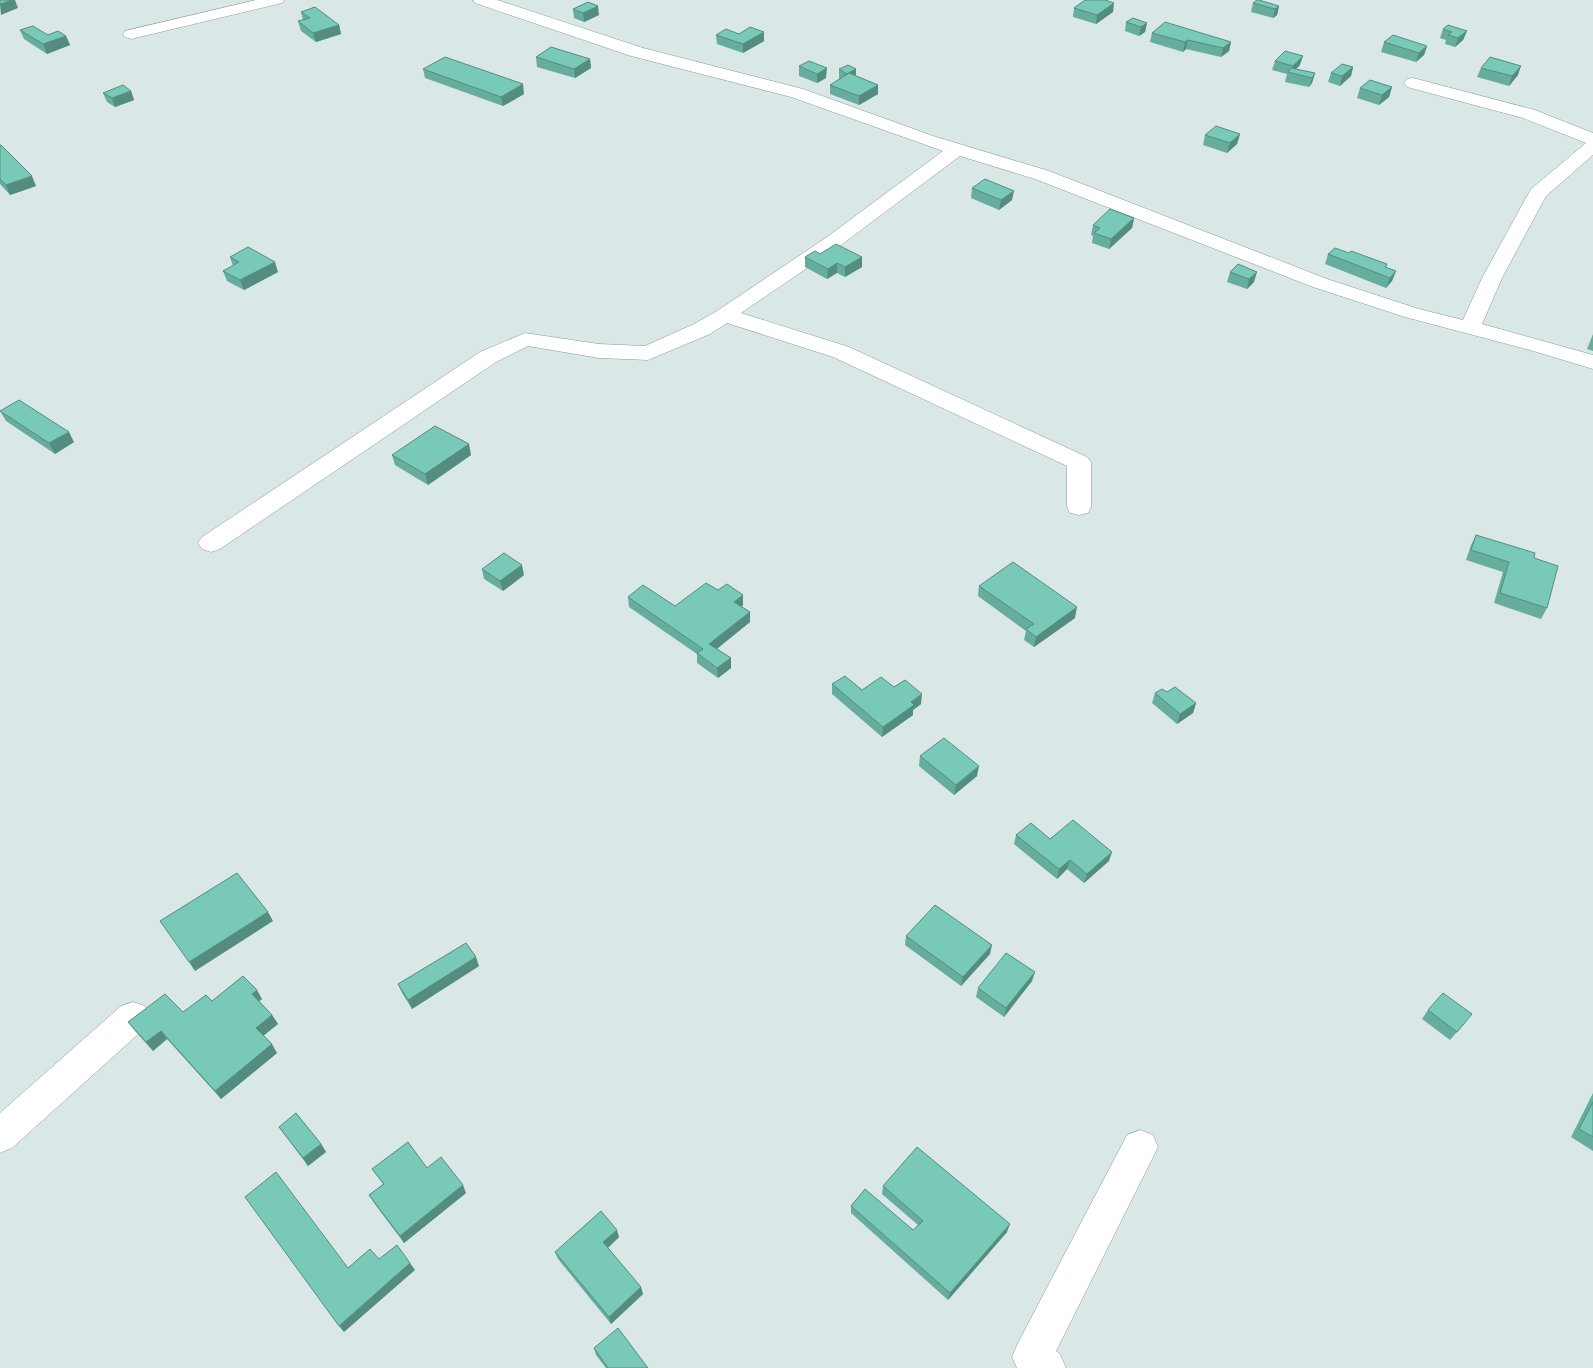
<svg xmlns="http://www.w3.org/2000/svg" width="1593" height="1368" viewBox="0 0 1593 1368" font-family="Raleway,sans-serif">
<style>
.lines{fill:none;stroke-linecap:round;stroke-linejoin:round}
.minor-casing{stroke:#8b9898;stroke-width:1}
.minor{fill:#fff;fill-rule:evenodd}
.wall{fill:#67ad9d}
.shaded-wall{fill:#548d80}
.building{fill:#78c9b7;stroke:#548d80}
</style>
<rect width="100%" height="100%" fill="#d9e7e7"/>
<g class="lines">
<!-- minor casing -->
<g class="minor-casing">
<path id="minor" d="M256,0H284L282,3L131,39L125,37L123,34L125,31Z
M473,0H497L643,48L803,89L933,136L1049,171L1327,279L1419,309L1463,320L1482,278L1531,189L1586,143L1523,118L1407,87L1404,83L1407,79L1413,78L1535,110L1593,133V155L1546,196L1502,278L1482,324L1593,355V369L1530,350L1405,317L1313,287L1035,179L960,156L841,245L741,313L849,347L1087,457L1091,462V507L1088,513L1079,515L1070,513L1067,507V466L833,357L727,323L710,334L648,360L599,358L528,346L496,362L220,549L211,552L202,549L198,543L202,537L480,352L525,333L599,344L645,346L694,324L717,311L827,237L943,151L791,97L631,56L475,3Z
M133,1002L145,1006L150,1017L145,1028L12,1148L0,1153V1113L121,1006Z
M1140,1130L1153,1135L1158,1147L1056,1351L1060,1354L1066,1368H1017L1012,1357L1018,1343L1127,1135Z"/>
</g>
<!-- minor -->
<use href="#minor" class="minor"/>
</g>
<!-- wall -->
<path class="wall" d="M1253,3L1279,6L1277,15L1273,18L1251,12Z
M1074,8L1113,12L1096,24L1073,17Z
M573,9L599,15L584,22L574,18Z
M301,12L339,25L341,34L316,42L301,31L298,21L303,20Z
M1126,22L1147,23L1145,32L1139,36L1125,31Z
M1443,29L1467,31L1463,40L1455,47L1445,44L1446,40L1440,38Z
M20,30L48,35L66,36L70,45L47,54L24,39Z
M764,32V41L743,53L717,44L716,35Z
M1152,33L1231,42L1229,51L1221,57L1186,49L1183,52L1150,42Z
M1384,42L1427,46L1424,55L1416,62L1381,52Z
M536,57L590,59L591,68L575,78L537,67Z
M1275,61L1300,65L1296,69L1315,73L1312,83L1309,87L1285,82L1287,74L1272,70Z
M799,66L826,78L817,83L799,76Z
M1353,67L1351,76L1340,86L1328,82L1331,73Z
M1481,68L1518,75L1509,86L1477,77Z
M423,69L524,94L503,106L425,78Z
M839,69H856V76L878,85V94L859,105L830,94V85L839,79Z
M1392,87L1389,97L1379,105L1357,98L1360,88Z
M131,91L134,100L115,107L107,102L103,93Z
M1240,134L1237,144L1227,153L1203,145L1205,135Z
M0,145L36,186L10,195L0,184Z
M972,188L1012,200L999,210L971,198Z
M1134,218L1132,228L1109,249L1092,243L1093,236L1091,235L1093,225Z
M1349,253L1387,264L1386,268L1396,271L1392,281L1386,288L1325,264L1328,254Z
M820,254L862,257V267L845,277L837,273L827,279L805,267V257Z
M230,257L278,272L244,290L227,281L223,271L233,266Z
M1238,264L1254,282L1247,289L1227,282L1230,272Z
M1593,334V351L1587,349Z
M0,411L74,442L55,454L6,421Z
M392,455H471L428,485L395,465Z
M1476,535L1534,558L1547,608L1541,619L1494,603L1503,572L1466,560L1471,545Z
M482,569L524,575L503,591L484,579Z
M979,586L1075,618L1034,647L1024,640L1026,631L978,596Z
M628,597L675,606L743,605L742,607L750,612V622L717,649L731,658V668L718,678L697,663V654L629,607Z
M832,684L862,690L894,687L921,704L913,710V715L882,737L832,694Z
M1167,692L1196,703L1193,713L1177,724L1152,703L1155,693Z
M920,756L977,776L954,795L919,766Z
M1016,835L1050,839L1109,861L1084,883L1067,869L1057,879L1014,844Z
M906,936L990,954L961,986L905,945Z
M479,966L412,1009L402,993L398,984Z
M1032,981L1004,1017L976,997L978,988Z
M262,999L259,1001L272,1015L278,1024L263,1035L277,1053L221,1099L167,1039L153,1051L135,1031L128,1022L183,1012L212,1001Z
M1428,1010L1465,1023L1450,1040L1422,1019Z
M1593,1093V1151L1571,1137Z
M279,1127L321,1144L326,1152L308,1166Z
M427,1168L466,1193L404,1243L374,1203L369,1195L383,1184L372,1169Z
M883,1186L1007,1232L948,1300L851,1213V1206L913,1230L918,1225L882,1194Z
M619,1237L608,1248L643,1294L611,1324L558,1259L555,1252Z
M594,1348L648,1368H606L596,1355Z"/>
<!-- shaded-wall -->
<path class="shaded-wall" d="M12,0H15L18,8L1,15L0,4Z
M1114,3L1113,12L1096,24L1097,15Z
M598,6L599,15L584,22L583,13Z
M1279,6L1277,15L1273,18L1275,9Z
M1147,23L1145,32L1139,36L1141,27Z
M339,25L341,34L316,42L313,33Z
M1467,31L1463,40L1455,47L1458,38Z
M764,32V41L743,53V44Z
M66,36L70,45L47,54L43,44Z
M1188,40L1186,49L1183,52L1185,42Z
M1231,42L1229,51L1221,57L1223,48Z
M1427,46L1424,55L1416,62L1419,53Z
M1303,56L1300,65L1292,73H1291L1293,66Z
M590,59L591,68L575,78L574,69Z
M1521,66L1518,75L1509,86L1512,76Z
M1353,67L1351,76L1340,86L1342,76Z
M827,68L826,78L817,83V74Z
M856,69V79L847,83V74Z
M1315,73L1312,83L1309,87L1312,78Z
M523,84L524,94L503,106L501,97Z
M878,85V94L859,105V96Z
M1392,87L1389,97L1379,105L1382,95Z
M131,91L134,100L115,107L112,98Z
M1240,134L1237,144L1227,153L1230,143Z
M32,176L36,186L10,195L6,185Z
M1014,191L1012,200L999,210L1001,200Z
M1134,218L1132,228L1109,249L1111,239Z
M862,257V267L845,277V267Z
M275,262L278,272L244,290L240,280Z
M837,263V273L827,279L828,269Z
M1396,271L1392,281L1386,288L1390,278Z
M1257,272L1254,282L1247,289L1249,279Z
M69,432L74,442L55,454L49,443Z
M469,444L471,455L428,485L425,474Z
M522,565L524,575L503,591L500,581Z
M743,595V605L735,612L734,602Z
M1077,607L1075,618L1034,647L1036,637Z
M750,612V622L710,654L709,644Z
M731,658V668L718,678L717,668Z
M922,694L921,704L913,710V715L882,737L883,727L911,702Z
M1196,703L1193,713L1177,724L1180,714Z
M979,766L977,776L954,795L956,785Z
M1112,852L1109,861L1084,883L1087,874Z
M1070,860L1067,869L1057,879L1059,869Z
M268,912L273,921L195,971L189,962Z
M992,945L990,954L961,986L963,977Z
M476,957L479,966L412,1009L408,1000Z
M1035,972L1032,981L1004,1017L1006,1008Z
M257,990L262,999L257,1003L252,994Z
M272,1015L278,1024L262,1037L256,1028Z
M161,1031L167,1039L153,1051L146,1042Z
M272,1044L277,1053L221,1099L215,1091Z
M321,1144L326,1152L308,1166L303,1158Z
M463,1185L466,1193L404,1243L400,1236Z
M1010,1224L1007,1232L948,1300L950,1293Z
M617,1230L619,1237L605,1250L603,1242Z
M410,1263L415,1270L344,1332L339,1326Z
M641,1287L643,1294L611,1324L609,1317Z"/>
<!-- building -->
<path class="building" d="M0,0H12L0,4Z
M1085,0H1105L1114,3L1097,15L1074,8Z
M1257,0H1259L1279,6L1275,9L1253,3Z
M588,2L598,6L583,13L573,9Z
M315,7L339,25L313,33L298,21L310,18L301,12Z
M1133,18L1147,23L1141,27L1126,22Z
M1165,22L1231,42L1223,48L1188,40L1185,42L1152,33Z
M1448,25L1467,31L1458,38L1448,35L1452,32L1443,29Z
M33,26L48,35L58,31L66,36L43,44L20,30Z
M750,27L764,32L743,44L716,35L726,29L739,34Z
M1393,35L1427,46L1419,53L1384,42Z
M551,47L590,59L574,69L536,57Z
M1285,51L1303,56L1293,66L1275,61Z
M445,57L523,84L501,97L423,69Z
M1490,57L1521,66L1512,76L1481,68Z
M809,61L827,68L817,74L799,66Z
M1342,64L1353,67L1342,76L1331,73Z
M848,65L856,69L847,74L839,69Z
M1291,68L1315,73L1312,78L1288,72Z
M849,73L878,85L859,96L830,85Z
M1370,80L1392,87L1382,95L1360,88Z
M123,85L131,91L112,98L103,93Z
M1216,126L1240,134L1230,143L1205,135Z
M0,145H1L32,176L6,185L0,179Z
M985,179L1014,191L1001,200L972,188Z
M1110,209L1134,218L1111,239L1094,233L1100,228L1093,225Z
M836,244L862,257L845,267L837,263L828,269L805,257L815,251L820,254Z
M248,247L275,262L240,280L223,271L239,262L230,257Z
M1335,248L1349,253L1351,251L1387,264L1385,267L1396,271L1390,278L1328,254Z
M1238,264L1257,272L1249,279L1230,272Z
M19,400L69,432L49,443L0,411Z
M435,426L469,444L425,474L392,455Z
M1476,535L1535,553L1534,558L1558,566L1547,608L1500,593L1509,562L1471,550Z
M504,553L522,565L500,581L482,569Z
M1013,562L1077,607L1036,637L1026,629L1034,624L979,586Z
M706,583L718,590L727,584L743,595L734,602L750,612L709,644L731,658L717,668L697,653L703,649L628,597L643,585L675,606Z
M845,676L862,690L881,677L894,687L905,680L922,694L911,702L914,705L883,727L832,684Z
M1175,687L1196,703L1180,714L1155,693L1162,689L1167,692Z
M944,738L979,766L956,785L920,756Z
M1073,820L1112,852L1087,874L1070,860L1059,869L1016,835L1031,823L1050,839Z
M237,873L268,912L189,962L160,921Z
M935,905L992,945L963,977L906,936Z
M466,943L476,957L408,1000L398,984Z
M1006,953L1035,972L1006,1008L978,988Z
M243,976L257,990L252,994L272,1015L256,1028L272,1044L215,1091L161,1031L146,1042L128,1022L165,994L183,1012L206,995L212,1001Z
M1443,993L1472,1014L1457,1032L1428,1010Z
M1593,1102V1137L1579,1129Z
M296,1113L321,1144L303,1158L279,1127Z
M408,1142L427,1168L441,1157L463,1185L400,1236L369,1195L384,1184L372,1169Z
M917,1147L1010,1224L950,1293L851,1206L865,1189L913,1230L923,1221L883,1186Z
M276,1172L348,1268L370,1249L379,1259L397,1245L410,1263L339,1326L245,1197Z
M601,1211L617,1230L603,1242L641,1287L609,1317L555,1252Z
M618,1328L648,1368H608L594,1348Z"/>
</svg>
